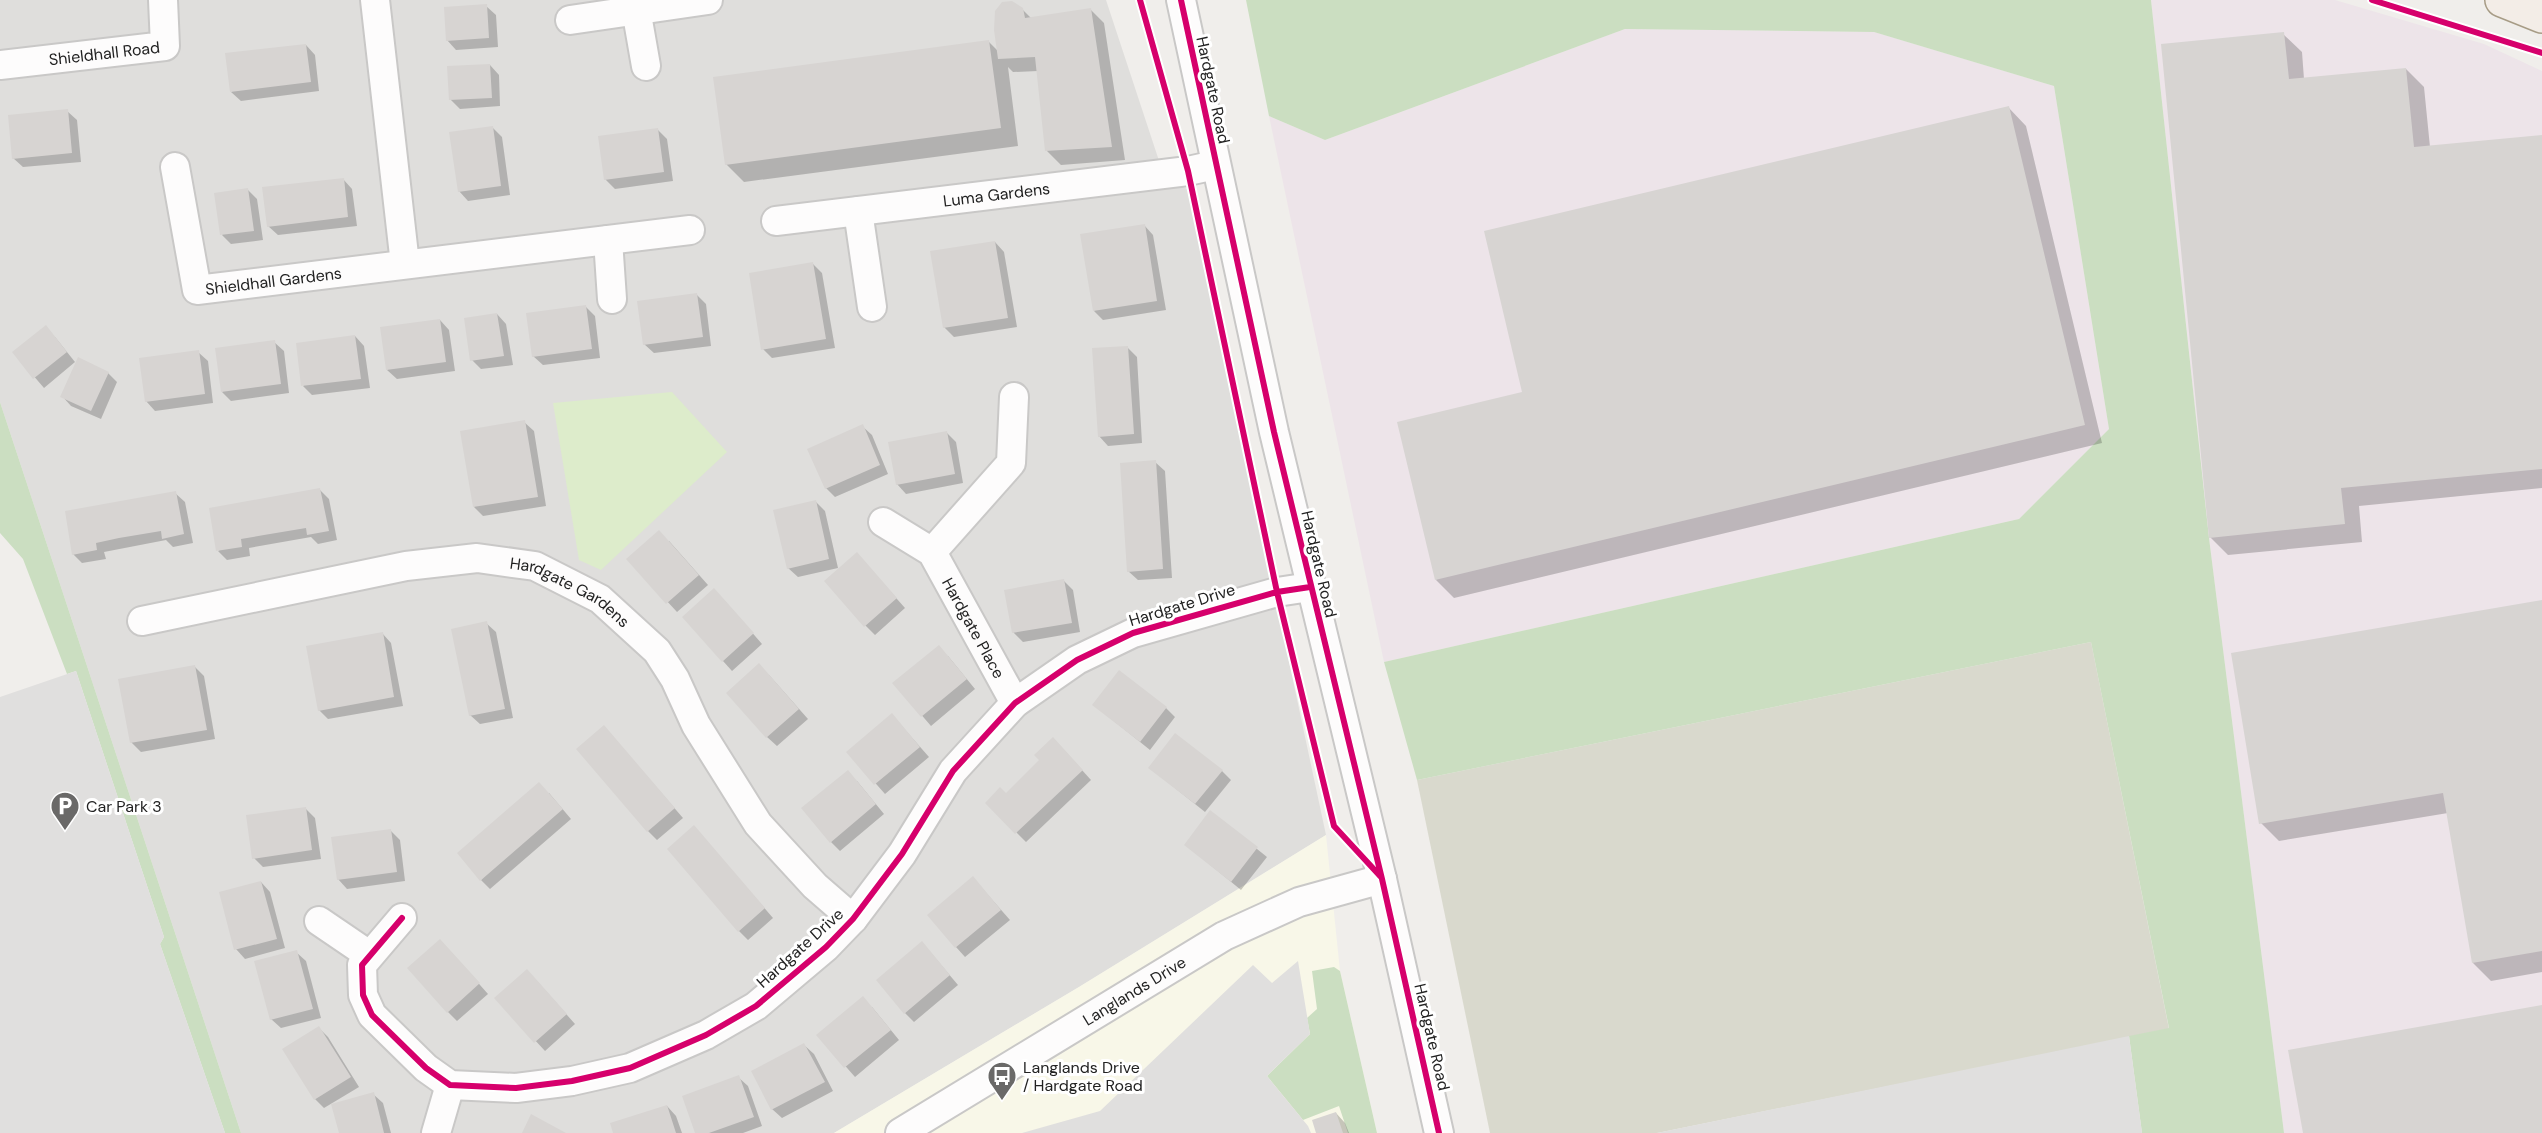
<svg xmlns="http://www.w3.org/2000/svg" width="2542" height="1133" viewBox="0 0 2542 1133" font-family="'DM Sans',sans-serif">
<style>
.residential{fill:#dfdedc}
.industrial{fill:#ede4e9}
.education{fill:#f8f7e8}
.construction{fill:#d9d9cd}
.grass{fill:#ddeccb}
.forest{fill:#cbdec1}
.parking{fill:#e0dfde}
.shadow{fill:#0003}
.building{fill:#d7d4d2}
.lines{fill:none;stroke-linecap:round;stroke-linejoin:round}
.street-casing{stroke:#c9c8c7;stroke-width:32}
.primary-casing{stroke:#a79c86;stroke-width:36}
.street{stroke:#fdfcfc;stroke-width:28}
.primary{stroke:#f3ede7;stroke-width:33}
.cycleway-casing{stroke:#fff;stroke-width:10}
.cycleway{stroke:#d6006c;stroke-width:6}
.labels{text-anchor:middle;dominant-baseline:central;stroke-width:6;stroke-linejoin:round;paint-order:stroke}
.street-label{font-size:16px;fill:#222;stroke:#fff}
.poi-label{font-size:16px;fill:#222;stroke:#fff;text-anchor:start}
</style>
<rect width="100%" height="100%" fill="#f0eeeb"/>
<!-- residential -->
<path class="residential" d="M0,0H1106L1166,182L1188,189L1326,835L1079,987L834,1133H241L0,402Z"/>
<!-- industrial -->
<path class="industrial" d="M2151,0H2335L2484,44L2542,71V1133H2284L2209,538Z
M1625,29L1874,32L2054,86L2109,429L2019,519L1384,662L1269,116L1325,140Z"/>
<!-- education -->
<path class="education" d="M1326,835L1340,971L1377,1133H834L1079,987Z"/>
<!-- construction -->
<path class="construction" d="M2091,642L2169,1029L1657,1133H1490L1417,780Z"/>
<!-- grass -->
<path class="grass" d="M672,392L727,452L601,570L579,560L553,403Z"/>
<!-- forest -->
<path class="forest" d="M1246,0H2151L2209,538L2284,1133H2142L2129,1036L2169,1028L2091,642L1417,780L1384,662L2019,519L2109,429L2054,86L1874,32L1625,29L1325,140L1269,116Z
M0,402L241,1133H225L160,944L164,937L76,671L67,674L23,559L0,533Z
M1334,967L1340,971L1377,1133H1348L1339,1106L1303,1120L1267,1076L1310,1034L1307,1018L1317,1009L1312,971Z"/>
<!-- parking -->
<path class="parking" d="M76,671L164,937L160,944L225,1133H0V697Z
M1298,961L1310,1034L1267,1076L1308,1126L1311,1133H1022L1100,1111L1253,965L1272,983Z
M2129,1036L2142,1133H1657Z"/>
<!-- shadow -->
<path class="shadow" d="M486,6L496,15L498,47L456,50L447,40Z
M1022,9L1031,18L1090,9L1104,23L1125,160L1061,165L1047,151L1038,71L1013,72L1008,67L1018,146L744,182L726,164L989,42L999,52Z
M2283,34L2302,52L2304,79L2406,69L2424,87L2430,147L2542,136V488L2359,506L2362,542L2228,555L2210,537Z
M306,45L315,55L319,91L241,101L231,92Z
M490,65L499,75L500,106L460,109L450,99Z
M2008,107L2026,126L2102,443L1454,598L1436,580L1524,393Z
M67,111L77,120L81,162L23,167L13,158Z
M492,127L502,137L510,195L468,201L459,191Z
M658,130L667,139L673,181L615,189L605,179Z
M343,179L352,189L357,226L278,235L268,226Z
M247,189L257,199L263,240L231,244L222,235Z
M1144,225L1153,235L1166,310L1103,320L1094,311Z
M995,242L1004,252L1017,327L954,337L944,327Z
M813,264L822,273L835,348L772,358L763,349Z
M696,294L706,304L711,346L654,353L644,344Z
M586,307L595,316L600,358L543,365L533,356Z
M497,314L506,324L513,365L481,369L472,360Z
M440,320L449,330L455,371L397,379L387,370Z
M355,336L364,346L370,388L312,395L303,386Z
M55,337L75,362L44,388L14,353Z
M274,342L284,351L289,393L231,401L222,392Z
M1127,347L1137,357L1142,443L1108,446L1099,436Z
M198,352L208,361L213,403L155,411L146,401Z
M108,373L117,382L101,419L71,406L62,396Z
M524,422L534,431L546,506L483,516L474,507Z
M862,426L872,435L888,474L835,497L826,488Z
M947,433L956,442L963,483L906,494L897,484Z
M1155,462L1165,471L1172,578L1138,580L1128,571Z
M320,490L329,499L337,540L318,544L311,537L249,548L250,556L227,560L218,551Z
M175,493L185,502L193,543L173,547L166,540L104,552L106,559L82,563L73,554Z
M816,502L825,511L838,568L798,577L788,568Z
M669,541L708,585L677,612L628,559Z
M866,564L905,608L875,635L865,625Z
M1064,581L1073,590L1080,632L1023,642L1013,632Z
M723,599L762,644L732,671L723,661Z
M2542,602V972L2491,981L2473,963L2448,813L2279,841L2261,823Z
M486,623L496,632L513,718L480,724L470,715Z
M382,633L391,643L403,706L328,719L319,710Z
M948,656L975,689L931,726L894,683Z
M194,666L204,676L215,739L141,752L131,742Z
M769,675L808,719L777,746L767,737Z
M1094,705L1166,708L1175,717L1150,750Z
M892,715L929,757L885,794L848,752Z
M613,737L683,818L657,840L648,831Z
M1062,748L1091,780L1026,842L987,803L1006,795Z
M1150,768L1222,771L1231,780L1205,812Z
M857,781L884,814L840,851L831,842Z
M549,793L571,819L490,889L481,880Z
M306,809L315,818L321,859L263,867L254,858Z
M1211,812L1267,857L1241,890L1186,845Z
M694,827L773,918L748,940L739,931Z
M390,830L400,840L405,881L347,889L338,879Z
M973,878L1010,920L965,957L956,947Z
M261,882L270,892L285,948L245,959L236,949Z
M449,950L488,994L457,1021L448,1012Z
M296,952L306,961L321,1018L281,1028L271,1019Z
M931,953L958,985L914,1022L905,1013Z
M536,980L575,1024L545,1051L496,998Z
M872,1007L899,1040L855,1077L818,1035Z
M319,1028L328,1037L359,1087L324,1108L315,1099Z
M804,1045L814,1054L833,1091L782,1118L772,1109Z
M738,1077L748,1086L762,1126L743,1133H697Z
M373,1094L383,1103L391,1133H341Z
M667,1106L676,1116L682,1133H614Z
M1336,1113L1345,1123L1349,1133H1318Z"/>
<!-- building -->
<path class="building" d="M1012,1L1023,8L1025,18L1091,8L1112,147L1045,151L1035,57L998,59L994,30L995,11L1002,2Z
M487,4L489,38L446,41L444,7Z
M2284,32L2289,79L2406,68L2414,147L2542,135V469L2341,488L2345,524L2209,538L2161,44Z
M989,40L1001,128L725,165L713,77Z
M306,44L311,82L230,92L225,53Z
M490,64L492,98L449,100L447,66Z
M2009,106L2085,425L1435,580L1397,422L1522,392L1484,231Z
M68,109L72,153L12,159L8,115Z
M493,126L501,186L458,192L449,132Z
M658,128L664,172L604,180L598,136Z
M344,178L348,217L267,227L262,187Z
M248,188L254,231L220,235L214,193Z
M1145,224L1157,301L1093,311L1080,234Z
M995,241L1008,318L943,328L930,251Z
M813,262L826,339L761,350L749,273Z
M697,293L703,337L643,345L637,301Z
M586,305L592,349L532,357L526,313Z
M497,313L504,356L470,361L464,318Z
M440,319L446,362L386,370L380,327Z
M46,325L67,352L33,379L12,352Z
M355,335L361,379L301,386L296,343Z
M275,340L281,384L221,392L215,348Z
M1128,346L1134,434L1098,437L1092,348Z
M199,350L205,394L145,402L139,358Z
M78,357L109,372L91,411L60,397Z
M525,420L538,497L473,507L460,431Z
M863,424L880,465L825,489L807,449Z
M947,431L955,474L896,485L888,442Z
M1156,460L1163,569L1127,572L1120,463Z
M320,488L329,531L307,535L306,528L264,535L241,539L242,547L216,551L209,508Z
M176,491L184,534L162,539L161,531L119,538L96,543L97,550L72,555L65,511Z
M816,500L829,559L787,569L773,510Z
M659,530L699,575L666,604L626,559Z
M857,552L897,598L864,627L824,581Z
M1064,579L1072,623L1012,633L1004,590Z
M714,588L754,633L722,662L682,617Z
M2542,600V951L2472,963L2443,793L2259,824L2231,653Z
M487,621L505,709L469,716L451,629Z
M383,632L394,697L318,711L306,646Z
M939,645L967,679L921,717L892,683Z
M759,663L799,709L766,738L726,693Z
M195,665L207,730L130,743L118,679Z
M1119,670L1167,707L1140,742L1092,705Z
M892,713L920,747L874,785L846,752Z
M604,725L675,808L647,832L576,749Z
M1175,733L1223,770L1195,804L1148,768Z
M1053,737L1083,770L1015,834L985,803L1000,787L1006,793L1039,760L1034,755Z
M848,770L876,804L830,843L801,808Z
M539,782L563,809L480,881L457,853Z
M306,807L312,850L252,859L246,815Z
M1210,810L1258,847L1231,882L1184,845Z
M694,825L765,908L738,932L667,849Z
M391,829L397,872L337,880L331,837Z
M973,876L1001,910L955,948L927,915Z
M261,881L277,939L234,950L219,892Z
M440,939L480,983L447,1013L407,968Z
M922,941L950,975L904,1014L876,980Z
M297,950L313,1009L270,1020L254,961Z
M527,969L567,1014L534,1043L494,998Z
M863,996L891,1030L844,1068L816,1035Z
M2542,1005V1133H2303L2288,1050Z
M319,1026L351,1077L314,1100L282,1049Z
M804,1043L825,1082L771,1110L751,1071Z
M739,1075L754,1117L709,1133H695L682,1096Z
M374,1092L384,1133H339L331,1104Z
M667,1105L676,1133H613L610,1123Z
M1336,1112L1343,1133H1316L1312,1120Z
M531,1114L566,1133H522Z"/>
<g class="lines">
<!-- street casing -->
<g class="street-casing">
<g id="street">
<path d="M375,0L405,264"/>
<path d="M1181,0L1274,432L1382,879L1439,1133"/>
<path d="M636,9L646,66"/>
<path d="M570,20L708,0"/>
<path id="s1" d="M0,65L165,46L163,0"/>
<path id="s2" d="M175,167L197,290L690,230"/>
<path d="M858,211L872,307"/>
<path id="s3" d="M776,221L1188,171L1215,165"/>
<path d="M608,240L612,299"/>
<path id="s4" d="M883,522L932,552L1015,703"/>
<path d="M932,552L1011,463L1014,397"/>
<path id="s5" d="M142,621L406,566L477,558L535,566L600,599L657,651L675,679L696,725L758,824L815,886L853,919"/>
<path d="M402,918L362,965L363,995L372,1015L426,1068L450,1085L516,1088L572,1081L630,1068L706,1035L756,1006L826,947L853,919L902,854L953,771L1015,703L1077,660L1133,633L1277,592L1310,587"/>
<path d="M319,921L369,955"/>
<path d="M436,1133L450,1085"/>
<path id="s6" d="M900,1133L1224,936L1299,902L1382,879"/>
</g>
</g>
<!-- primary casing -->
<g class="primary-casing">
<path id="primary" d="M2502,0L2542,16"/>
</g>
<!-- street -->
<use href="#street" class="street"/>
<!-- primary -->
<use href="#primary" class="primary"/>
<!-- cycleway casing -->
<g class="cycleway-casing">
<path id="cycleway" d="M1140,0L1188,171L1277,592L1334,826L1381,877
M1181,0L1274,432L1382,879L1439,1133
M2372,0L2542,53
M402,918L362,965L363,995L372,1015L426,1068L450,1085L516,1088L572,1081L630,1068L706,1035L756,1006L826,947L853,919L902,854L953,771L1015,703L1077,660L1133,633L1277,592L1310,587"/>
</g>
<!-- cycleway -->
<use href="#cycleway" class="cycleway"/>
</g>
<!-- icons -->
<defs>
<g id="parking-pin" transform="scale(1.5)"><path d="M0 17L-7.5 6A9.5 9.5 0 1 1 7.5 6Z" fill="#6a6968" stroke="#fff"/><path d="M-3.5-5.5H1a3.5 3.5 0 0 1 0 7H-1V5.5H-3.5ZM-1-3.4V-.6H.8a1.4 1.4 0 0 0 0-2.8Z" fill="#fff"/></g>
<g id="bus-pin" transform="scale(1.5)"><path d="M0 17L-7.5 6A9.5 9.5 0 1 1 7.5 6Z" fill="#6a6968" stroke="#fff"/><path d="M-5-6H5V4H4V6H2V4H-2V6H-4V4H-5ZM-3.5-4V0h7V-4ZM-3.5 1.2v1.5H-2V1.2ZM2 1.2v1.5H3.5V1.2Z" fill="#fff"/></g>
</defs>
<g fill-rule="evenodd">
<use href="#parking-pin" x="65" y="806"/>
<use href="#bus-pin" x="1002" y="1076"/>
</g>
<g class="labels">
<!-- street labels -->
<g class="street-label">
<text stroke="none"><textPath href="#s1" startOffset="105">Shieldhall Road</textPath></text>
<text transform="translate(1213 90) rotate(78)">Hardgate Road</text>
<text stroke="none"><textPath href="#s3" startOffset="222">Luma Gardens</textPath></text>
<text stroke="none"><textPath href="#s2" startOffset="202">Shieldhall Gardens</textPath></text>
<text transform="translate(1319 564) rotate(77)">Hardgate Road</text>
<text stroke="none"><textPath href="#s5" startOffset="442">Hardgate Gardens</textPath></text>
<text transform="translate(1182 605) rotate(-17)">Hardgate Drive</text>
<text stroke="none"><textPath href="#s4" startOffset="144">Hardgate Place</textPath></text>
<text transform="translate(800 948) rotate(-42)">Hardgate Drive</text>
<text stroke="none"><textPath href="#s6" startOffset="274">Langlands Drive</textPath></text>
<text transform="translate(1432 1037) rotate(77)">Hardgate Road</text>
</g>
<!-- poi labels -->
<g class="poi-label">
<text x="86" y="806">Car Park 3</text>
<text x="1023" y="1067">Langlands Drive<tspan x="1023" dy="18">/ Hardgate Road</tspan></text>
</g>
</g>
</svg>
